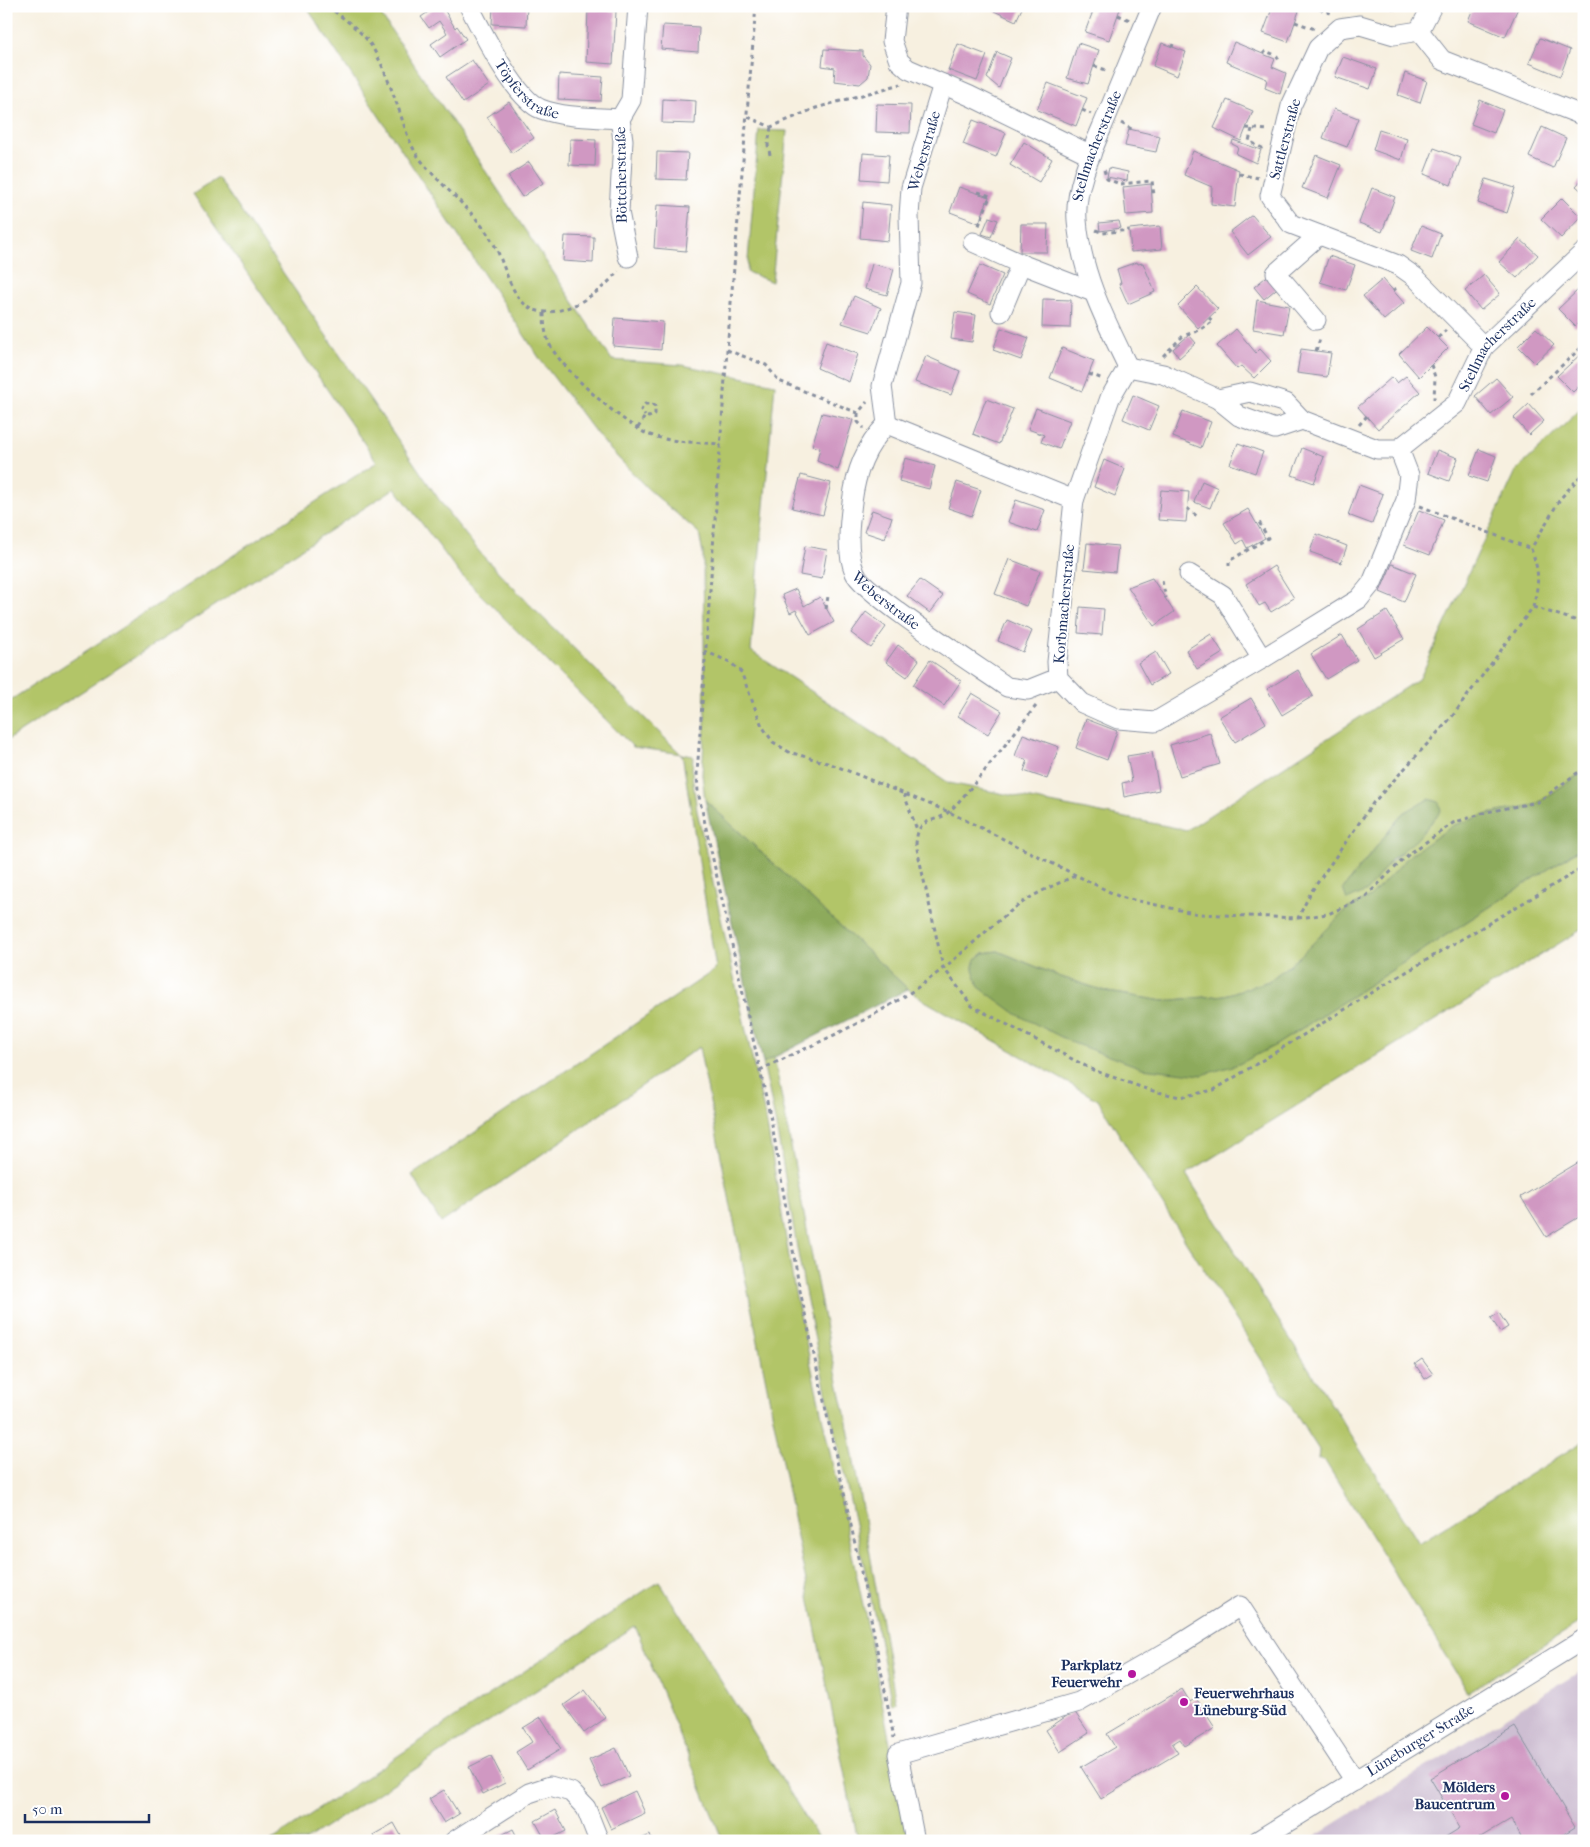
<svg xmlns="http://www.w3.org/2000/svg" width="1590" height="1847" viewBox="0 0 1590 1847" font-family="'IM FELL French Canon',serif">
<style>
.industrial{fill:#cdbed2}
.green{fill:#b2c568;stroke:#667a63;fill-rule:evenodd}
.forest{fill:#8daa5c;stroke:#546c5d}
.building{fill:#d098c2}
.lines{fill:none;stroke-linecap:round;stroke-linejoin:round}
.minor-casing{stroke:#89909f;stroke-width:21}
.path{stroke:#89909f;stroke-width:3;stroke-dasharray:4 4;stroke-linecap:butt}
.minor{stroke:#fff;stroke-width:19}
.poi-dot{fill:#b5179e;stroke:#fff;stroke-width:2}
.labels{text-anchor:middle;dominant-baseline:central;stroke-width:4;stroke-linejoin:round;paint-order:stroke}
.street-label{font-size:15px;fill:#1b2f5e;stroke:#fff}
.poi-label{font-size:15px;font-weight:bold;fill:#1b2f5e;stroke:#fff;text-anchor:end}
</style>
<rect width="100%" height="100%" fill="#fff"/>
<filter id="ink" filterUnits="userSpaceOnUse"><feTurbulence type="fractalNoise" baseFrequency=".02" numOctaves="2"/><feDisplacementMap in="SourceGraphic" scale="10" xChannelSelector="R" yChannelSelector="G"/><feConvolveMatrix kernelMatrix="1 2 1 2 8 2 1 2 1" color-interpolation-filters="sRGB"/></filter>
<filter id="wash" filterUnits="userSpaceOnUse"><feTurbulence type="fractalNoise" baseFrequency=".0096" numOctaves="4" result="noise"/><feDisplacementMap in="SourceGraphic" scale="20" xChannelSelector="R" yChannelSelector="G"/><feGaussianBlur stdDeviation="1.12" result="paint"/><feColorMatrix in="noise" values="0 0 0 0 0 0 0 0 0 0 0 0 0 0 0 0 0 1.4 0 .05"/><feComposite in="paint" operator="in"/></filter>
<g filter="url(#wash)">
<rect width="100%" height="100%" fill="#f7f0e0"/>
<!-- industrial -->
<path class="industrial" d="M1584,1669V1841H1307Z"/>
<!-- green -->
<path class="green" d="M306,6H375L612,360L682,365L775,384L751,651L949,783L1187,830L1420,678L1516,471L1584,406V771L1535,805L1488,814L1411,854L1370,898L1347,909L1299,957L1269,981L1225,995L1163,1001L1108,992L1061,977L998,951L984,953L975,960L1276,1045L1584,846V928L1186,1174L1419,1543L1584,1441V1620L1468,1692L1325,1461L1318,1459L1319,1450L1148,1182L1098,1100L925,1001L908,989L705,800L702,774L705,723L703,553L699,533L647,488L603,442L542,362ZM1403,813L1432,822L1381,872L1343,889Z
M759,130L787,131L772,282L747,272Z
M218,178L449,514L482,555L534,609L681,754L693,756L692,774L697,811L767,1125L794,1287L865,1614L909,1841H858L699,1047L441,1223L412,1175L716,969L682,754L633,747L460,574L395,488L6,741V703L377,462L193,194Z
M774,1057L824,1319L847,1422L896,1703L892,1705C866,1564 832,1426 804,1286C790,1212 780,1137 763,1063Z
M659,1581L820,1841H723L635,1626L305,1841H271Z"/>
<!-- forest -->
<path class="forest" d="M1584,771V846L1276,1045L1239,1064L1202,1075L1142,1068L1073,1043L1016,1014L979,987L973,969L975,960L984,953L998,951L1061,977L1108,992L1163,1001L1225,995L1269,981L1299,957L1347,909L1370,897L1411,854L1454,825L1488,814L1535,805Z
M1429,799L1439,802L1441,811L1416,840L1392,859L1367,891L1347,900L1343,889L1403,813Z
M705,800L908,989L763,1063Z"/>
<g id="blocks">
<!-- building -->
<path class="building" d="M437,6H442L455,28L457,26L466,39L440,57L431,44L447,33L439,21L429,28L421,17Z
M493,6H527L526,26L492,24Z
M996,6H1023L1016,21L994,11Z
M1095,6H1121L1109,40L1085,32Z
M1273,6H1284L1299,11L1288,42L1263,33Z
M1385,6H1396L1395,10Z
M1474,6H1514L1518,8L1505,37L1468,21Z
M588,9L616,11L613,64L586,62Z
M663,25L699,27L698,52L661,49Z
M1540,38L1570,50L1560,76L1529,63Z
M1234,42L1275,59L1272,67L1286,73L1280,94L1265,88L1267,79L1226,62Z
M1078,43L1099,50L1088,84L1067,78Z
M1162,43L1186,52L1177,76L1153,66Z
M958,44L987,55L977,81L948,70Z
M824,49L863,51V56L870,64L868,77L860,84L834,81L835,68L822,66Z
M997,52L1011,58L999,88L987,78Z
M1343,57L1377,69L1370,89L1335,77Z
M472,60L489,85L463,103L446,77Z
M1405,73L1427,81L1420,103L1398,95Z
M559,74L603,77L601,101L558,99Z
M1048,83L1087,98L1076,126L1037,110Z
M663,99L696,101L695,124L662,123Z
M1227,100L1253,111L1241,141L1214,128Z
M1480,100L1503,110L1494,133L1471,124Z
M509,102L534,138L512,153L487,117Z
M877,104L911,105L910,133L876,132Z
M1334,109L1358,118L1347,147L1323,138Z
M973,120L1006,133L996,157L963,144Z
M1542,127L1566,138L1553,168L1529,157Z
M1129,129L1160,136L1156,152L1125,146Z
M1379,130L1407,139L1401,160L1373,150Z
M570,139L596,140L595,166L569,165Z
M1233,140L1261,150L1256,163L1236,154L1238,147L1232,144Z
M1024,142L1052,159L1039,182L1010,165Z
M1434,148L1461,158L1451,185L1424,174Z
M1193,151L1239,170L1235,207L1211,204L1212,187L1184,175Z
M657,152L688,153L686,180L656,179Z
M863,153L889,155L887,181L861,179Z
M1316,155L1341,165L1328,198L1302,188Z
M529,162L543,183L522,197L508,176Z
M1109,168L1128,172L1127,181L1107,177Z
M1584,177V193L1576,186Z
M1486,179L1515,188L1507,213L1478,203Z
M1151,184L1153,213L1126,215L1123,187Z
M959,187L989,197L979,223L950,212Z
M1372,188L1395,197L1382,232L1359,223Z
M1562,198L1581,217L1561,238L1541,219Z
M863,202L891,205L888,241L860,238Z
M657,205L690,207L686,251L654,248Z
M1252,215L1271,237L1248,255L1230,232Z
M989,217L998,220L991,237L982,234Z
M1119,221L1121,228L1100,231L1099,223Z
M1021,224H1048L1047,252H1020Z
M1160,226L1162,249L1131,252L1129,229Z
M1421,226L1441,234L1432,259L1411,251Z
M565,236L594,237L593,263L563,261Z
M1520,239L1538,255L1517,278L1499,262Z
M1329,256L1355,265L1346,290L1320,282Z
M1137,262L1138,264L1143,263L1155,292L1128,304L1119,284L1121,283L1117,269Z
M872,264L894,269L887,295L865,289Z
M980,265L1003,275L990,304L967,294Z
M1271,273L1281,285L1264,299L1254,287Z
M1484,275L1500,294L1481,310L1465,291Z
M1383,279L1404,303L1384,320L1363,296Z
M1197,287L1218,309L1198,328L1178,306Z
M1578,290L1584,296V317L1575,326L1558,309Z
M854,296L881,308L871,332L842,323Z
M1043,299L1071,300L1070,328L1042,327Z
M1257,300L1289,306L1284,334L1253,329Z
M955,312L976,315L972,342L951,339Z
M615,318L663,322L661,350L613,346Z
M1427,327L1448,348L1419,377L1399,354Z
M1001,328L1029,338L1021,360L993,350Z
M1536,328L1554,345L1535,363L1518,346Z
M1236,329L1256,353L1260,349L1271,361L1254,378L1241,366L1237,369L1217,346Z
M1189,335L1196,343L1179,358L1173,349Z
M826,342L858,354L849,382L817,368Z
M1062,348L1094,361L1082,391L1050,378Z
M1301,349L1331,353L1327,377L1297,373Z
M1584,351V381L1573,392L1557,376Z
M926,356L960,371L951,395L915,382Z
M1406,376L1420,392L1378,429L1358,407L1392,377L1397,383Z
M1496,378L1513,397L1491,415L1475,396Z
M1133,395L1159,406L1149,430L1123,419Z
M986,399L1013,409L999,444L973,434Z
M1529,404L1544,421L1529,435L1514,418Z
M1036,408L1070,421L1059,449L1041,442L1044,435L1028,429Z
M1183,411L1211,422L1201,448L1173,437Z
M822,413L853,420L838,470L817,461L820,448L812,446Z
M1238,443L1263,452L1255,473L1230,464Z
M1302,448L1324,457L1314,483L1292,475Z
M1479,449L1496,456L1487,482L1469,476Z
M1437,450L1458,458L1449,481L1428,473Z
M905,458L935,466L929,489L899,481Z
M1104,460L1125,469L1115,496L1094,487Z
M801,475L831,483L823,515L792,508Z
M1202,481L1218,488L1210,508L1194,502Z
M957,482L981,490L972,516L948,508Z
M1359,485L1383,494L1372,524L1348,515Z
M1161,490L1189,492L1186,522L1158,520Z
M1016,500L1045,510L1037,532L1008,522Z
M1248,509L1265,538L1247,548L1243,540L1237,544L1224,523Z
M872,510L892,517L885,539L864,532Z
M1419,510L1444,520L1430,555L1404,545Z
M1316,534L1347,546L1341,563L1310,552Z
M1087,543L1118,546L1115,572L1084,569Z
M805,546L827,550L822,579L800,575Z
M1009,559L1040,571L1026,606L995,594Z
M1392,564L1416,574L1404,602L1380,592Z
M1274,566L1294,598L1271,612L1265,603L1259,606L1246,584Z
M1152,578L1174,612L1154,626L1128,587Z
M920,580L943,596L930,613L907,596Z
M796,589L804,606L820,597L834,622L810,635L796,610L790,613L782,595Z
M1080,607L1104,609L1102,635L1078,633Z
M1387,611L1404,639L1374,657L1358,629Z
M866,612L886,627L871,648L851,633Z
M1007,620L1032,631L1023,652L998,641Z
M1211,634L1223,653L1197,669L1186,650Z
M1342,635L1357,660L1326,679L1311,654Z
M898,645L919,660L907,677L886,662Z
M1156,652L1169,674L1150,685L1138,663Z
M930,660L961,681L944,706L913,685Z
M1298,670L1313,696L1282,715L1267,689Z
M972,693L1002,711L988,734L958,716Z
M1251,698L1266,723L1235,742L1219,717Z
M1086,719L1117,731L1107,760L1076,748Z
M1210,733L1220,764L1180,776L1170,745Z
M1023,734L1059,747L1047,779L1024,771L1028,760L1015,756Z
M1152,752L1159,790L1124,797L1122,783L1132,781L1127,756Z
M1584,1159V1214L1546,1237L1521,1197Z
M1499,1313L1508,1327L1500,1332L1491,1318Z
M1422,1359L1433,1374L1425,1379L1415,1364Z
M1182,1689L1190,1702L1196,1698L1215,1728L1185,1746L1180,1739L1172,1744L1178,1753L1101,1799L1081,1767L1115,1747L1107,1734Z
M585,1690L606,1718L584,1733L564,1705Z
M1074,1711L1089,1733L1060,1752L1046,1730Z
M541,1717L561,1749L527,1770L516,1752L532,1742L523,1728Z
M1515,1727L1575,1827L1553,1841H1523L1511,1819L1479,1838L1480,1841H1439L1460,1828L1430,1778Z
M616,1748L629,1776L602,1788L589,1760Z
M491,1756L505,1783L483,1794L469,1767Z
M444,1790L459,1814L444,1823L429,1799Z
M635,1791L645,1813L611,1829L601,1807Z
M555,1810L566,1831L546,1841L535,1821Z
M394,1823L404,1841H376L373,1835Z
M513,1829L519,1841H494V1839Z
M650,1835L652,1841H636Z"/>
</g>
</g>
<g filter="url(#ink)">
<use href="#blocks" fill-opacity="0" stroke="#89909f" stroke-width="1"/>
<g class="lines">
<!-- minor casing -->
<g class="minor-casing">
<g id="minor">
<path id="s1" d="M469,6C482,31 515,99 541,109C565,118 594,117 620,119"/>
<path d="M896,6L892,41L899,61L908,69L970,96L1091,155"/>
<path d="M1419,31L1394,35L1360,25L1340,28L1318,48L1291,106L1270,196L1291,224L1398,265L1415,277L1484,347"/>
<path d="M1419,31L1442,60L1584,116"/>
<path d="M1419,31L1432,6"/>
<path id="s2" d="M943,84L911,188L909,216L911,283L882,386L887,424C865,447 856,471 852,502C849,525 846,551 855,573C862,592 983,670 1007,687L1028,690L1058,678"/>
<path d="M973,242L1021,264"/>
<path d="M628,257L619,212L623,140L620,119L631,100L638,6"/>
<path d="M1001,312L1021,264L1093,292"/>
<path d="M1316,320L1276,273L1319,235"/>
<path d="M1128,367L1110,398L1074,500L1057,662L1058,678L1082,703L1118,719L1155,722L1262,659L1359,599L1372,583L1406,500L1409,475L1399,449"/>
<path id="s3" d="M1128,367C1105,320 1081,273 1077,220C1074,184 1097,141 1110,108C1124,74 1138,40 1152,6"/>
<path d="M1128,367L1163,374L1218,399L1239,416L1275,429L1302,420"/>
<path id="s4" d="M1218,399L1250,392L1286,403L1302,420L1377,449H1399L1457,403L1484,347L1584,252"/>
<path d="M887,424L1074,500"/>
<path d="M1189,574L1223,595L1262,659"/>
<path d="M454,1841L529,1793L550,1786L571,1792L586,1808L599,1841"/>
<path d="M915,1841L898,1754L1079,1702L1175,1647L1240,1606L1355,1781"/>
<path id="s5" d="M1257,1841L1584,1639"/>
</g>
</g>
<!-- path -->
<path class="path" d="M328,6C341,17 358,28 368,41C382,60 390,86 398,107C404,124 409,145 420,159C443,189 477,212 495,246C505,265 510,296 530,308C557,323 603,292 618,271
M756,6L727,350L697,774L698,792L772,1124L799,1286L870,1613L894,1738
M1312,6L1332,14
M1118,15L1130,20
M1295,22L1315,29
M1172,47L1173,44
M1263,54L1266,51L1277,56L1280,63
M1094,66L1109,71
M1082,110L1091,114
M748,117L771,127L816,108L901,84
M1121,123L1133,130
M1246,128L1269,130
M1252,129L1249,141L1264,149
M770,155L768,145L771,127
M1104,170L1107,179L1120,184L1152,181L1154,195L1152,196
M1239,174L1258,178
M978,192L990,196L978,228
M1096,230L1103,233L1129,230
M1393,291L1398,286
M544,313C544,324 545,333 549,343C559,367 625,426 650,435C673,443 697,442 721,444
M1438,338L1446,330
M727,350L766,365L779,381L858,413L867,402
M1316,351L1321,336
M1163,356L1183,336L1200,330L1213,321L1209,318
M1431,365L1435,377L1434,399
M1089,374L1103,379
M1531,394L1584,345
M858,413V422L864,428
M1359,425L1367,416
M638,428L645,416L649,417L655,414V406L652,404H645L641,410L645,416
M1420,506L1531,549
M1187,508L1199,518
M1229,566V561L1268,538L1259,522L1257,524
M1162,581L1166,598
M1533,607L1584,623
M826,609L828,596
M704,651L730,662L741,672L762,726L773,742L789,752L831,764L949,812L1120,897L1198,914L1298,918L1311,892L1373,803L1451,718L1533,607C1539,583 1540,572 1531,549L1560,499L1584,472
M1036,706C1008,740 981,778 951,810C935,826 918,813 916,844L943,967L972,1006L1093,1070L1149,1090L1180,1097L1214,1090L1391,981L1584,867
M904,794L917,830
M1298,918L1328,914L1364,898L1409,854L1453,823L1487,812L1538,802L1584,768
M760,1070C816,1043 877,1018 928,980C960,957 987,928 1019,905C1037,892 1057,884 1077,875"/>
<!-- minor -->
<use href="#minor" class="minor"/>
</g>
</g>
<!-- markers -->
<g class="poi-dot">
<circle cx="1132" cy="1674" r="5"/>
<circle cx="1184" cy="1702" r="5"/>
<circle cx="1505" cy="1796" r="5"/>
</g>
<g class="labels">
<!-- street labels -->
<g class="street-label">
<text stroke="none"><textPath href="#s1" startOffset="104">Töpferstraße</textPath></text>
<text transform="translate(1285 139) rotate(-75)">Sattlerstraße</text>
<text stroke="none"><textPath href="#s3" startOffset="234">Stellmacherstraße</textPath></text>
<text transform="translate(924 151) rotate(-74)">Weberstraße</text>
<text transform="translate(621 175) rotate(-91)">Böttcherstraße</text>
<text stroke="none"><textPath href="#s4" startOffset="342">Stellmacherstraße</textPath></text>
<text stroke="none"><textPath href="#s2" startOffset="550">Weberstraße</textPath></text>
<text transform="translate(1064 604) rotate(-85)">Korbmacherstraße</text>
<text stroke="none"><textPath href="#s5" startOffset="192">Lüneburger Straße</textPath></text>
</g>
<!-- poi labels -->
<g class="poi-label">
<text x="1122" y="1665">Parkplatz<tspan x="1122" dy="17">Feuerwehr</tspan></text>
<text x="1194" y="1693" text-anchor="start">Feuerwehrhaus<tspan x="1194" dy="17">Lüneburg-Süd</tspan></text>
<text x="1495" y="1787">Mölders<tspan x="1495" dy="17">Baucentrum</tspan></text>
</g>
</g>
<!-- margin -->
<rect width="1590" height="1847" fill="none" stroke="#fff" stroke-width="25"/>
<!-- scale -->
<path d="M25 1814v8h124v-8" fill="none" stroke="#1b2f5e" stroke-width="2.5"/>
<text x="32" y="1814" font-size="15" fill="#1b2f5e" stroke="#ffffff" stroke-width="4" paint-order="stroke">50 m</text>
</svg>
